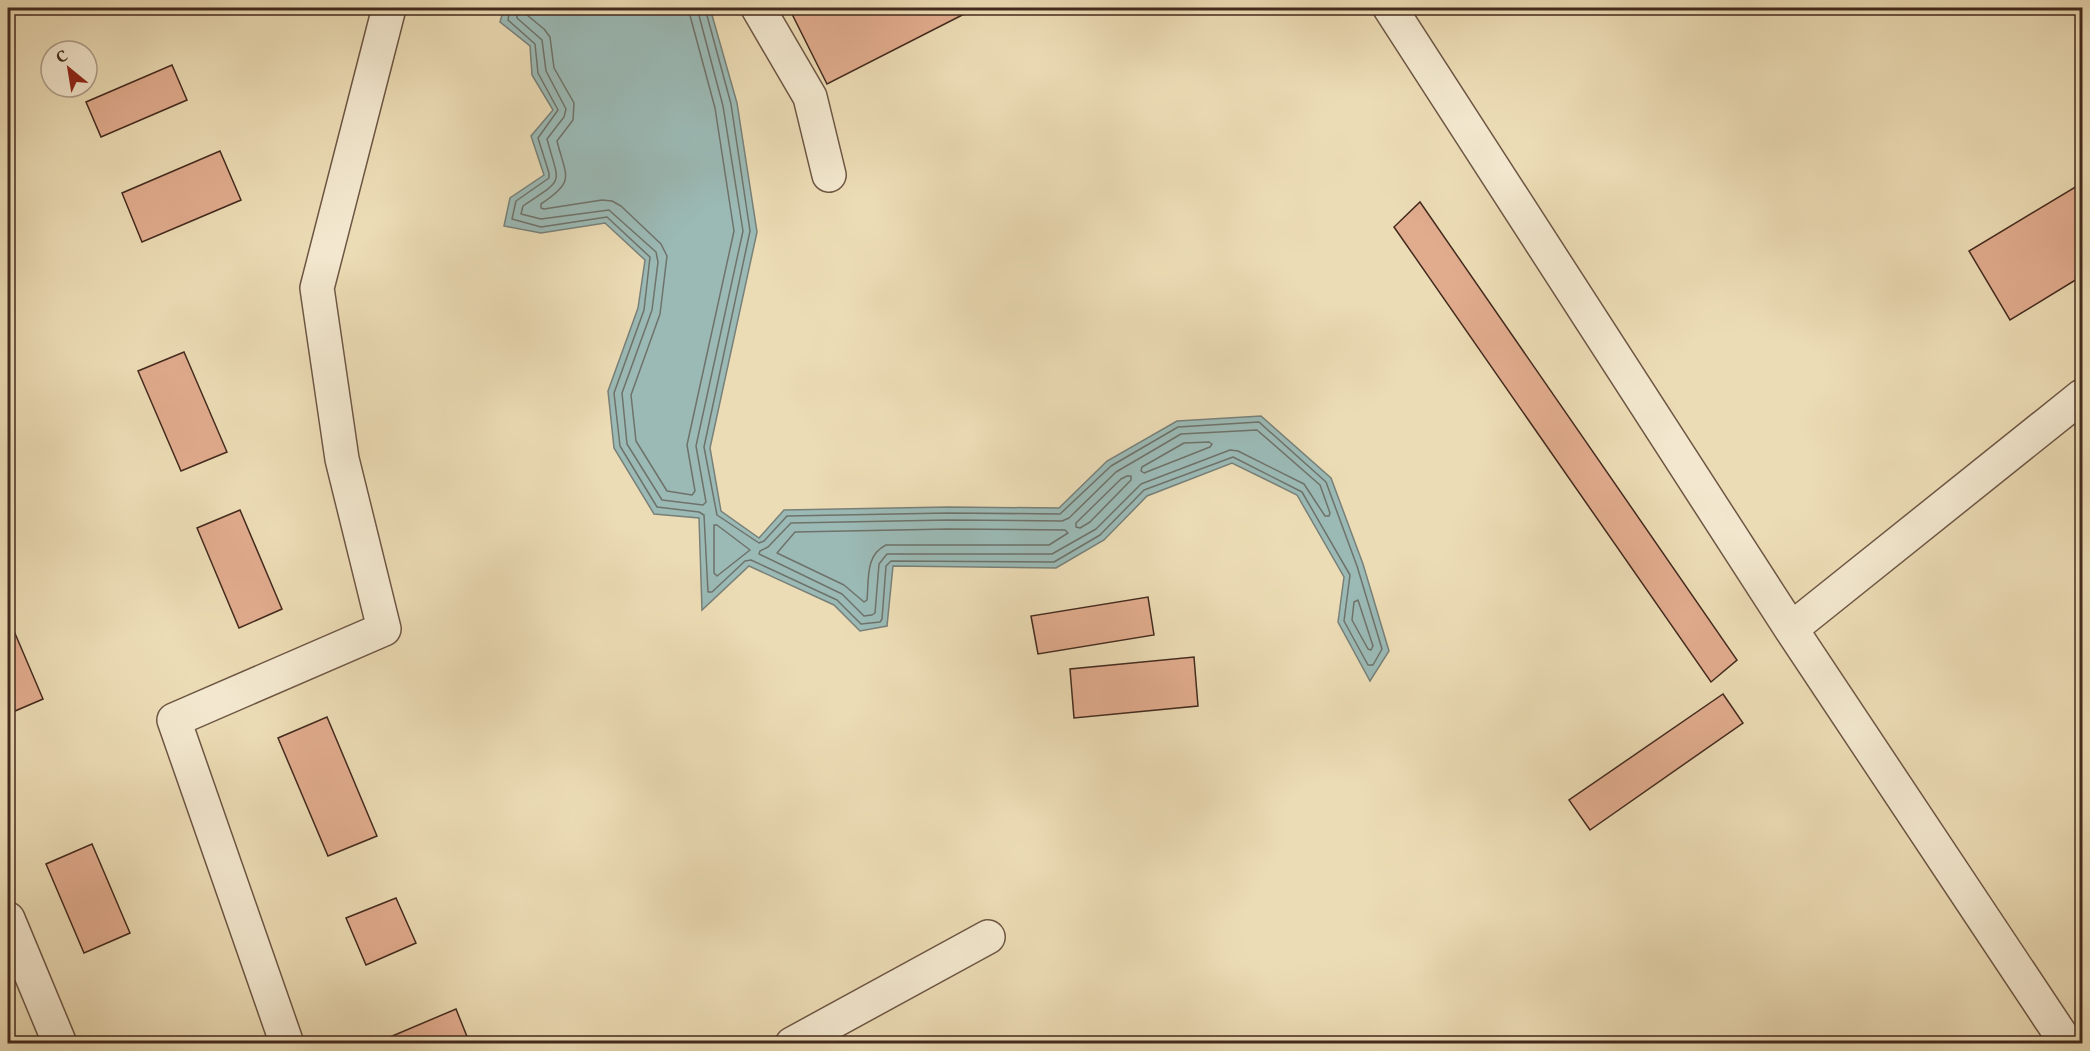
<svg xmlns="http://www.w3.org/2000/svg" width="2090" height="1051" viewBox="0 0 2090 1051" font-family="Vollkorn,serif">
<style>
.water{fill:#9bbab6;stroke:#788079;stroke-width:1.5}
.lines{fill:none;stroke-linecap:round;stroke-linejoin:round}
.shore{stroke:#6f726a;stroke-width:1.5}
.building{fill:#e1ac8e;stroke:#432a1e;stroke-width:1.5}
.minor-casing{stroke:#6d5644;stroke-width:36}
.minor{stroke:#f3e8cf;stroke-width:33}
</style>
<rect width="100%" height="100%" fill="#ecdcb5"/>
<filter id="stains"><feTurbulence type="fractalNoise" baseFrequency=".00333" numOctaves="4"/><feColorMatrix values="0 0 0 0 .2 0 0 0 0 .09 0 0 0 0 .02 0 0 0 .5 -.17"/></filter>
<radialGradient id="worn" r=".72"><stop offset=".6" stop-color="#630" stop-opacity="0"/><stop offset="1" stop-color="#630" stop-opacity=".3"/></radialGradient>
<!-- water -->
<path class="water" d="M504,8H710L737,103L757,232L710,448L721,511L759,538L784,510L948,507L1059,508L1107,461L1177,421L1261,416L1331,478L1363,564L1389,651L1370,681L1338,622L1344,577L1297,495L1232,463L1147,496L1104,540L1056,568L893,566L887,626L860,631L834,605L749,566L702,610L699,518L654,514L614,448L608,391L638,308L645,260L605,223L541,233L504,226L510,198L544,175L531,136L553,110L532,75L530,46L500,22Z"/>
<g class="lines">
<!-- shore -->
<path class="shore" d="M510,8L508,20L535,44L538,73L558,110L538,138L549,173V178L516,201L512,219L541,227L607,217L650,257L644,310L614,393L620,446L657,507L699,512L704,515L708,592H712L745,561L751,560L837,600L861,624L880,622L882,619L886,566L891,561L1054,562L1100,535L1144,490L1233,457L1302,492L1350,575L1344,621L1368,665H1373L1382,649L1357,566L1326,482L1259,422L1178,427L1111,466L1060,514L948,513L787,516L764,541L759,543L717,515L704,447L750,231L731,104L705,8
M517,8V18L542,40L546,71L566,109L564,117L547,139C560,187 565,177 523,206L521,214L541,219L609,210L656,252L658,262L652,310L622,393L627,444L662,500L703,505L706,502L696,446L743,231L723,106L697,8
M526,8L527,15L544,29L550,37L554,68L574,103L573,120L557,141C566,177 576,181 541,204V208L544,209L602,200L612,201L621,206L661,244L667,256L660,314L631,395L636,441L667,491L692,495L695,491L687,445L734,231L715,108L688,8
M1257,430L1320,485L1330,513L1329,516H1325L1304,484L1238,451L1230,450L1141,484L1096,529L1052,554H887L879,564L875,613L872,615L864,616L842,594L759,554L760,551L768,547L791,523L948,520L1062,521L1069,518L1116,472L1181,434Z
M1209,442L1212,444L1210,447L1144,473L1141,471L1142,467L1184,443Z
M1127,476H1131V480L1090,522L1080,528L1076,527V523L1121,479Z
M714,525H717L750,550L717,576L714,573Z
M948,529L1065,530L1068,533L1049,545H886C865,555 869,580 867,600L864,602L844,585L777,553L795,532Z
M1358,600L1373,646L1371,650L1368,649L1352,620L1354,602Z"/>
</g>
<!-- building -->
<path class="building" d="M789,8H976L827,84Z
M172,65L187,100L101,137L86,102Z
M220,151L241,200L142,242L122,193Z
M2082,183V276L2010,320L1969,251Z
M1420,202L1737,660L1711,682L1394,227Z
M184,352L227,452L181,471L138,371Z
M240,510L282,609L239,628L197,528Z
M1148,597L1154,635L1038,654L1031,616Z
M8,617L43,699L8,714Z
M1194,657L1198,706L1074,718L1070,669Z
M1723,694L1743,723L1590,830L1569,800Z
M327,717L377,836L328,856L278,738Z
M92,844L130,933L84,953L46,864Z
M396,898L416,943L366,965L346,918Z
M456,1009L470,1044H392L390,1037Z"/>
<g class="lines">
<!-- minor casing -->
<g class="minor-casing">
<path id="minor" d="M758,8L810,97L829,175
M1390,8L1791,629L2067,1044
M1791,629L2082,396
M8,919L60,1044
M287,1044L174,720L384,629L342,459L317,288L389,8
M792,1044L988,937"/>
</g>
<!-- minor -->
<use href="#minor" class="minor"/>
</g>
<!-- margin -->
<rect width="2090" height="1051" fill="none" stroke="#ecdcb5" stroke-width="30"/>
<rect x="9" y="9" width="2072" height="1033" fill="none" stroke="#432a1e" stroke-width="3"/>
<rect x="15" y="15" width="2060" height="1021" fill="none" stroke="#432a1e" stroke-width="1.5"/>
<!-- north arrow -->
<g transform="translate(69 69) rotate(330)"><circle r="28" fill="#f3e8cf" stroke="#ad9c88" stroke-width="1.5"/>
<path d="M0-4.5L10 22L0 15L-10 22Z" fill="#8f2418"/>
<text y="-9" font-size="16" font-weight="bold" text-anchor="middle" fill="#432a1e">С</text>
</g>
<rect width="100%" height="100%" filter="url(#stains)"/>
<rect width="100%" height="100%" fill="url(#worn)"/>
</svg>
